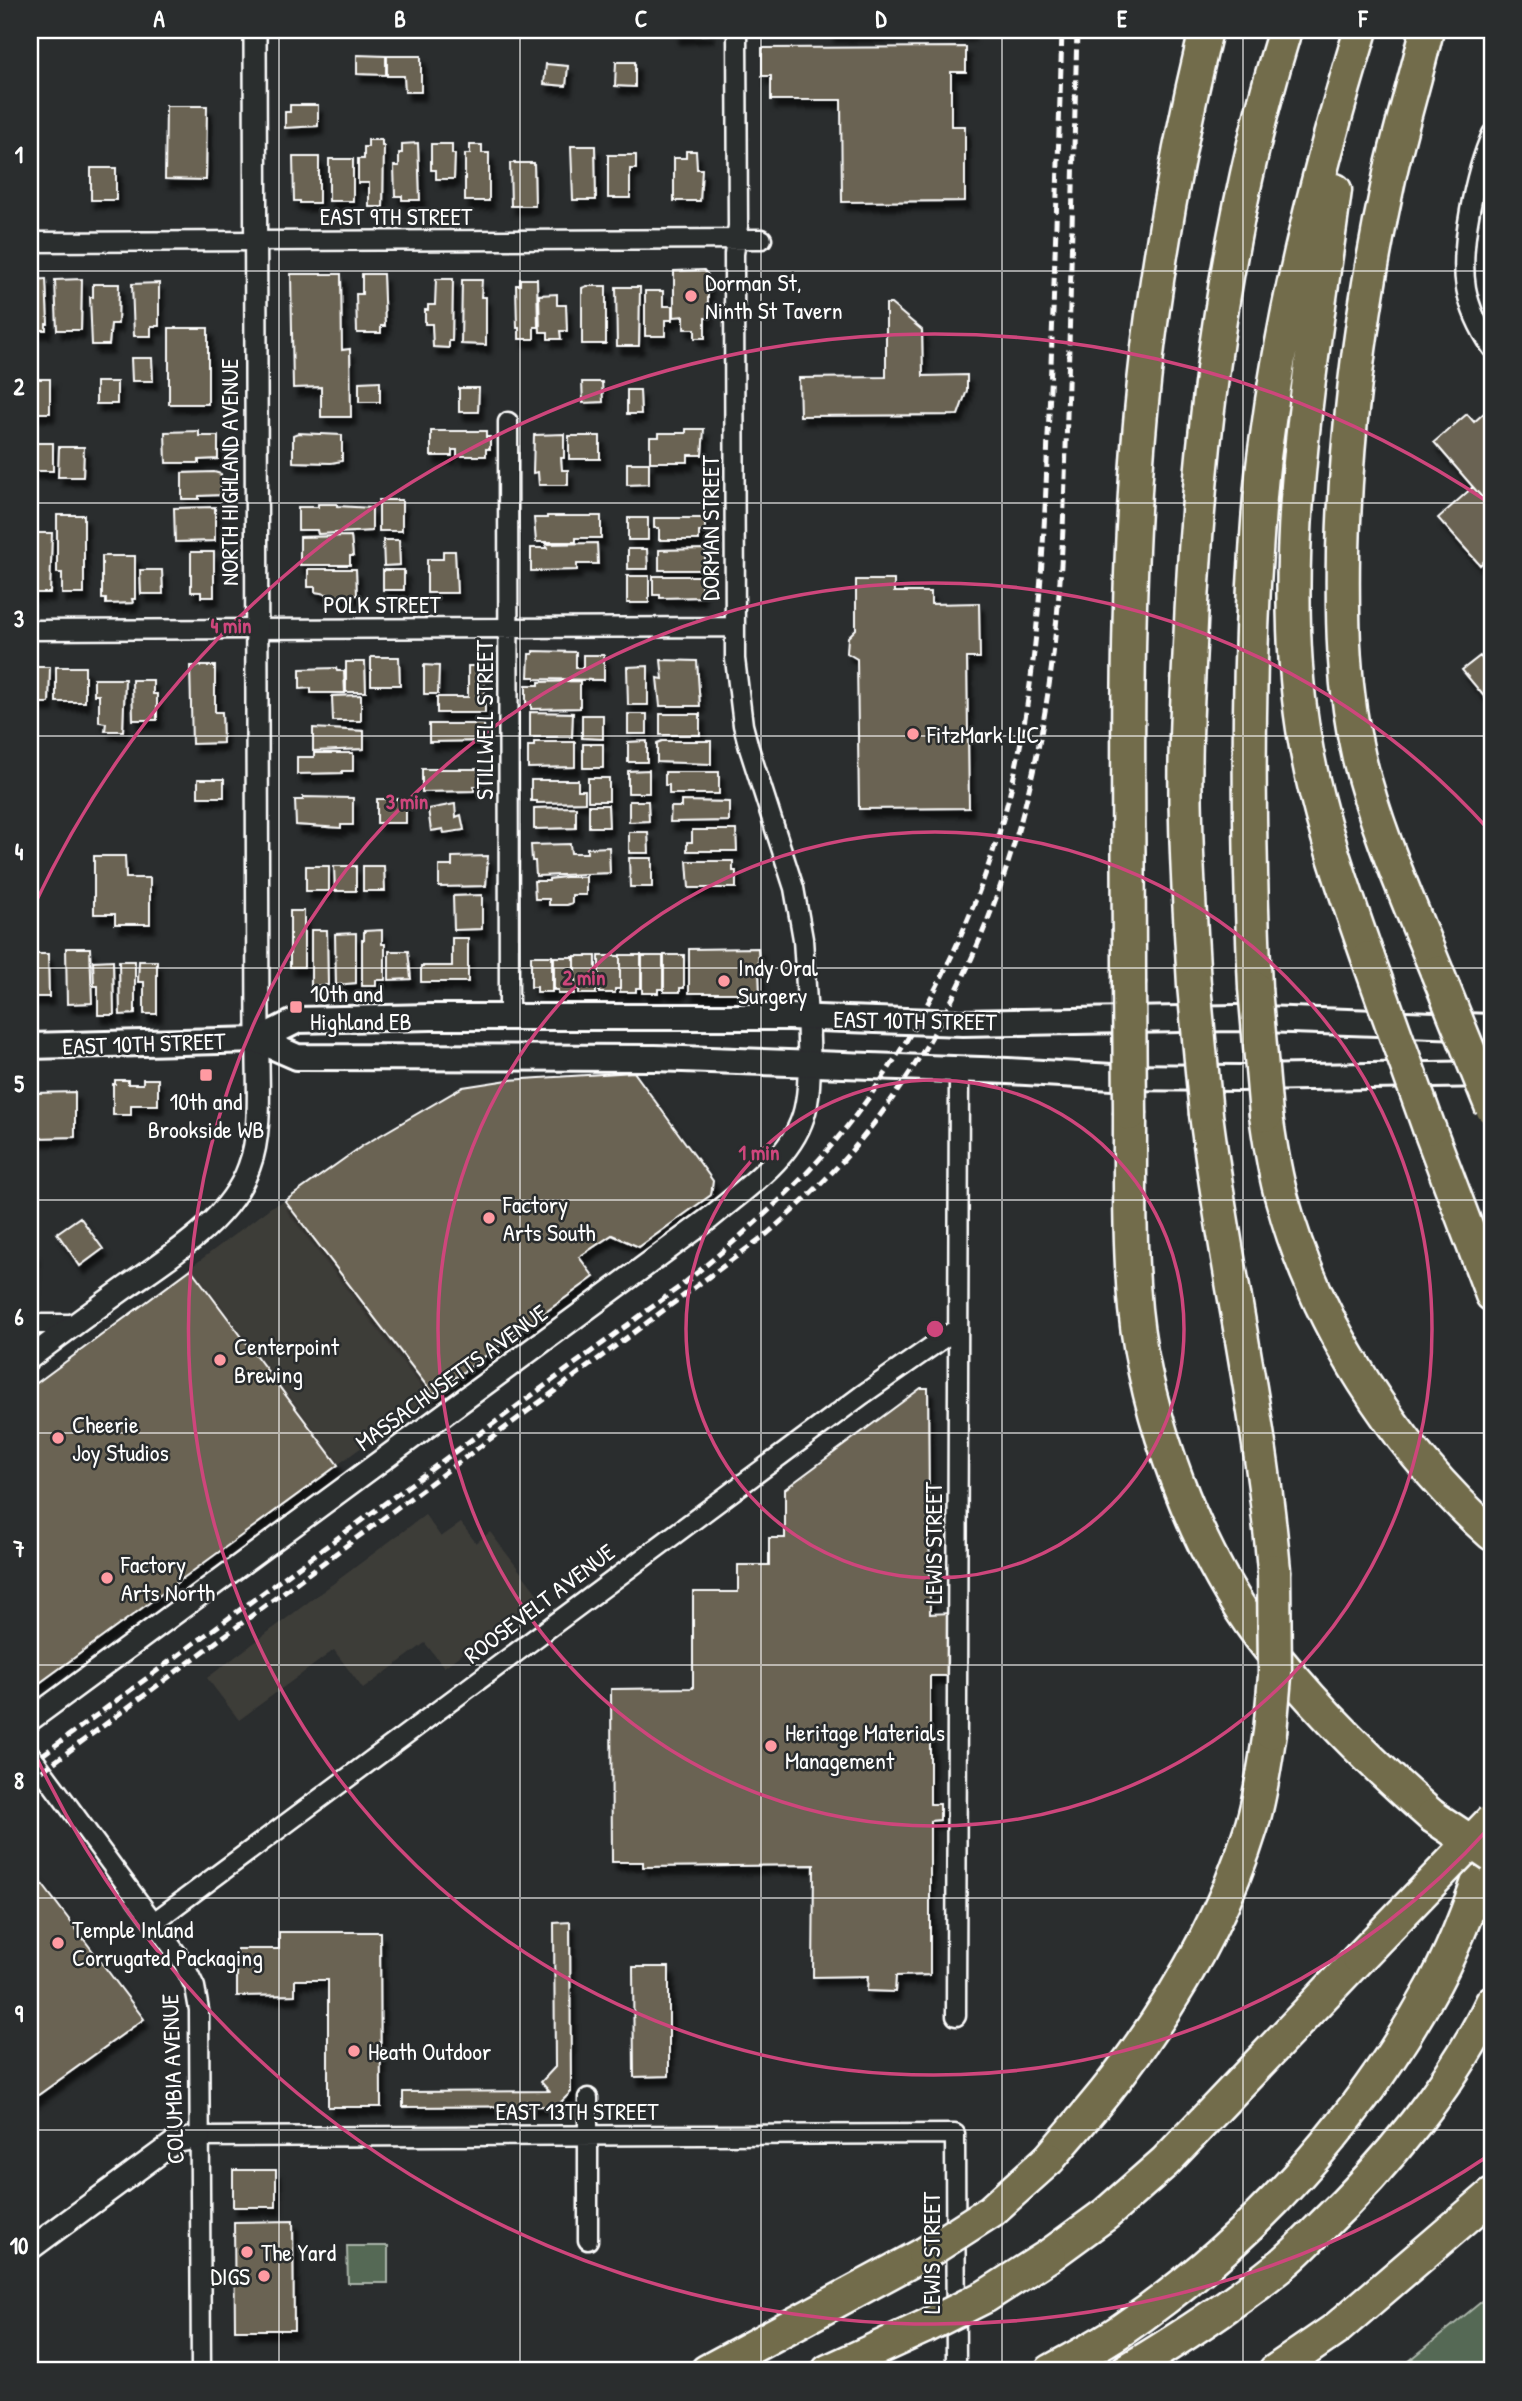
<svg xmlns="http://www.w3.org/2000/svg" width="1522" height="2401" viewBox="0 0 1522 2401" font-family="'Patrick Hand',sans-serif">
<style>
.built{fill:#3e3d39}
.green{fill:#556954;stroke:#aab4aa;stroke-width:2}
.building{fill:#6b6353;stroke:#fff;stroke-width:2;filter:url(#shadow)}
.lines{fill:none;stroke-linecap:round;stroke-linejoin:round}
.minor-casing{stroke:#fff;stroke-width:23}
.tertiary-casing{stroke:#fff;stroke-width:26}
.secondary-casing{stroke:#fff;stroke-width:30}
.motorway-casing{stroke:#fff;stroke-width:37}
.minor{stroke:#2a2d2e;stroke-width:18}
.tertiary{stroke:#2a2d2e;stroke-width:21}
.secondary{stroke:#2a2d2e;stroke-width:24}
.motorway{stroke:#726c4b;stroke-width:32}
.rail{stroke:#fff;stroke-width:5;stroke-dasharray:10 5;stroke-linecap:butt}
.motorway-bridge-casing{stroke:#fff;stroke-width:37;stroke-linecap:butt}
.motorway-bridge{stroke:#726c4b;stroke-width:32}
.grid{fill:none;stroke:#fff;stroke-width:2;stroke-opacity:0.55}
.ring{fill:none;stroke:#ce467c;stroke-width:3.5}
.poi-dot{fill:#ff9aa2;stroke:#2a2d2e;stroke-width:2.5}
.labels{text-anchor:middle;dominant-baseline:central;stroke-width:5;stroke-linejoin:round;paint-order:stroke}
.street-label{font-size:24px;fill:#fff;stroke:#2a2d2e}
.poi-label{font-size:24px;fill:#fff;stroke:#2a2d2e;text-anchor:start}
.centre{fill:#ce467c;stroke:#2a2d2e;stroke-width:3.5}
.ring-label{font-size:21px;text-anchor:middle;font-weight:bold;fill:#ce467c;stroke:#2a2d2e;stroke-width:5;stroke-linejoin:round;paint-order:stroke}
.neatline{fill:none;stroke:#fff;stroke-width:2.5}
.grid-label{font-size:23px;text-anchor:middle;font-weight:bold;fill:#fff}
</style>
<defs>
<filter id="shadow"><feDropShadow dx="4.5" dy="8" stdDeviation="2" flood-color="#0009"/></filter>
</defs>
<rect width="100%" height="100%" fill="#2a2d2e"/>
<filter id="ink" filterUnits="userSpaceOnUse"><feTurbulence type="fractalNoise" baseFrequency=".0143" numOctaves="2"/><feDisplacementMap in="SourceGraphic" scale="14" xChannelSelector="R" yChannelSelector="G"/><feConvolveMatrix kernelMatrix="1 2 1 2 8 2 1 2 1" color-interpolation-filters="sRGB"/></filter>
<g filter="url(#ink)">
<!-- built -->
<path class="built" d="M634,1072L713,1181L711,1195L639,1247L612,1235L580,1257L594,1277L30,1690V1388L271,1207L285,1201L362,1146L463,1087L508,1080Z
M425,1515L441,1537L461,1523L476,1543L490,1532L539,1596L444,1667L425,1643L363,1689L334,1650L239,1720L207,1678Z"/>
<!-- green -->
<path class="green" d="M347,2246H388V2283H348Z
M1492,2293V2371H1397Z"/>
<!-- building -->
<path class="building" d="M675,30H709V34L675,36Z
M830,30H970V33L830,34Z
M966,47V72H951V126H965V201L842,202L841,100H771V76H762V48Z
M357,55L386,56V75L357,74Z
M387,56H421V92H405L404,76H387Z
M616,62H635V87L615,86Z
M546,64L568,66L566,86L544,84Z
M290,105H318V126L285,128V112H290Z
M166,106H207L206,180L165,179Z
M368,140H382V146H384L383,207H369V183H358V159H364V147H368Z
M418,143L420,200H402V196H395L394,166H399V153H402V144Z
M431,144H452V154H455L454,179H436V170H431Z
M470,145H482V153H489V201H465V154H470Z
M571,146H595L596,200H573Z
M686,151H696L697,169H702L700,201H674V158H686Z
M608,155H636V169H630V198H608Z
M293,157H319V203H300V201H294Z
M329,159H353V201H329Z
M510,163H534L535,206H511Z
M91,168H116V200H91Z
M704,270L708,275V318H705V338H695V329H684V316L674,317V271Z
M291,274H341L342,350L350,349L351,417H321V387L293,388Z
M362,274H383L385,326H381V333H357L356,294H362Z
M46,279L48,324H46V330H30V280Z
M82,279L81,330H57L55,280Z
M436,279H453L452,341H449V348L433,347L432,324H425V310H428V305H435Z
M520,279H537L538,327H534V339H519V328H517L516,285H520Z
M462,280H482L481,297H486V345L461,344Z
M159,283V326H151V336H134L132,284Z
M93,284H119L118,324H111L109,345H92L90,297H93Z
M587,286H606V344H582V288Z
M616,287H640L639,346H617Z
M645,291H663V306H672V320H665V336H645Z
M557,294V305H566L567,331H560L561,339H548V332H540L539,295Z
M886,304H891L922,330L923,376L967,375V390L958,415L800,416L799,378L886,377Z
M169,328H208V404H169Z
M131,358H152L153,381H132Z
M30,379H50V413H30Z
M380,381V402H359V382Z
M96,382H117V404H96Z
M582,382H602L603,402L583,403Z
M459,388H479L478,412H459Z
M627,390H640L641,414H627Z
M1492,406V509L1434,442L1467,414L1474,422Z
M686,429H704L702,455H688V462H650V437H659V433H686Z
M199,431V436H218V459L199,460V463H166L165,432Z
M431,431H486V437H490V449H486V456H457V450H452V456H431Z
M298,433L342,435V461L331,463L293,462V435Z
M564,434V458H561L562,470H568V485H539L538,472L533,473L534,435Z
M569,436H600V459H569Z
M30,443H53V471H30Z
M59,447H84L83,477H58Z
M627,463H649V484L627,485Z
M214,472L221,474V495L199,496V499H182V473Z
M1473,487L1492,509V554L1480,565L1438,518Z
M379,500H402V531H379Z
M318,504H337V506L372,508V531L318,534L317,530H298V507H318Z
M215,507V541L175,542L174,508Z
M57,515H84V594H62V573H57Z
M547,516H601V538H576V542H536L534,518H547Z
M628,518H648V540H628Z
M654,518H705V532H699V540H659V528H654Z
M30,533H52L50,593H30Z
M351,536L353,556H350V565H300V537Z
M383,540H399L400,565L384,566Z
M597,543L598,564H577V570L531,571V548H547L546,544Z
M628,549H647L648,569H628Z
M705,549V570H659V550Z
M443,551H455L457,593H427V559H443Z
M191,552H214V597H201V592H191Z
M102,556H135V599H132L133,603L106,604V599H102Z
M308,569H356L357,595L337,596L315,592V587H308Z
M140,570H162L163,594H141Z
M383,570H404V590H383Z
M627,576H649V603H627Z
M653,576H701V597L660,598V595H653Z
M856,580H894V592H931V604L979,603L980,658H967L969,808L859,809L857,659L847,653L848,637L856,629Z
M533,651L576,652V668H583V655H604V680L535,679V677H528L529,654H533Z
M1480,656L1492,671V706L1462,670Z
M371,657H399L400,685H371Z
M661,660L697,661L700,706H660L657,678L663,679Z
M346,662H365L366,692H346Z
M424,665L439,666L438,694H424Z
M190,666H215V712H222L223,743L192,744Z
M468,666H485V713H437V697H468Z
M648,666V705H628L627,667Z
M30,667H50L49,703H30Z
M56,667H85V702H56Z
M336,668L337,671H344L345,693H311V688L300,689V669Z
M94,679H125L123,731H105L106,723L99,722V695H94Z
M132,680H153V694H157V720H133Z
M580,681V708L531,709V703H526V685H539V682Z
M361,695V721H333L332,696Z
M530,712L573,713L572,737H530Z
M628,714H647V734H628Z
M660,714H700V735H660Z
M582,715H603V739L582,738Z
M429,724H484L485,741L429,742Z
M313,728L364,731V749L313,751Z
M647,741V762H628V742Z
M662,741H711V764L657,762V743Z
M534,742H575V767L528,768V746H534Z
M583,744H603V768H583Z
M314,753H353V771H342V773L297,774V757H314Z
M422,769H480V786H474V791L422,792Z
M649,770V793H628V771Z
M665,772H719V794H669V785H665Z
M588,778H609V801H588Z
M198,779H224V797H198Z
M531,780H578V790H585V802L537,803V801H531Z
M303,797L353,798V825H341V828L296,825L295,800H303Z
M377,799H406V823H377Z
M629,801H648L649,821L629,822Z
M681,801L729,802V821L670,822L671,807H681Z
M455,804L456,817L461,815L464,830L444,833L443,829L431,831L428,809Z
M589,805H608L609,827H589Z
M576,807V828L534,829V808Z
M692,830H736L737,851H687V842H692Z
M629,832H648L649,853H629Z
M570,844L571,853H587V848L609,847L610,873L536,876L535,861H532L531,845Z
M94,856H125L126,878H150V924H115V914H94Z
M488,856L486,886L439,887V866H452V857Z
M629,858H652V887H630Z
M687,861H733V871H736V888H689Z
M306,866H329V891H306Z
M334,866H356V891H335Z
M363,866H384L385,891H363Z
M565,877H586V895H572V903L567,905H549V899H535L534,881H549V879Z
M482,895V929L454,930L453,896Z
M290,911H304V967H290Z
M311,930H327L328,985L311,986Z
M382,930V944H385V980H376V986H362V940H364V931Z
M356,933V983L336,985L335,934Z
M452,938H468V982H421V966H452Z
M66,948H90L92,1003L67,1004Z
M758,948L760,995H737V993H689V949Z
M389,951H408L411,979L389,980Z
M30,954H48L49,997H30Z
M620,955H641V988H636V992H620Z
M664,955H684V988H680V992H664Z
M531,956H552V992H537V987H531Z
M575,956H596V994H579V989H575Z
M599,956H620V989H615V993H599Z
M642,956H663V989H658V993H642Z
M554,957H574V994H558V990H554Z
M113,960L114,1015H98V986H94L93,961Z
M119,961H135V1014L120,1015Z
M139,961H157V1014H144V982H138Z
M634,1072L713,1181L711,1195L639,1247L612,1235L579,1257L594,1277L433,1394L285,1201L362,1146L463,1087L508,1080Z
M143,1079H158V1105H131V1115H113V1084H115V1080H128V1084H143Z
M75,1092V1137L36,1138L35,1093Z
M80,1217L103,1249L80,1266L57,1233Z
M30,1252H33L32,1296H30Z
M191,1269L338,1465L30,1690V1388Z
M921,1388H928L930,1614L949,1613V1676H930V1804H940V1820L930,1821V1975L896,1976L895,1992L867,1991L868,1976L813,1977L814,1865L643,1867V1862H612L611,1689L693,1688V1592H738V1565H769V1538H785V1489Z
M30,1868L144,2019L30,2101Z
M570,1922L571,2092L557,2106L403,2107V2092L549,2091L541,2082L555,2067L554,1923Z
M279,1932H380L381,2107H328V1980H295V1995L237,1996V1949H279Z
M633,1967H669V2076L634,2077Z
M233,2170H276V2207H233Z
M293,2221L294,2330H235L234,2222Z"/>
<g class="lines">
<!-- minor casing -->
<g class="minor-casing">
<path id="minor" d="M737,30L738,226L734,254L735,659L743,725L749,748L794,888L803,939L808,1018
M1492,134C1475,172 1459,248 1466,288C1470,310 1480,330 1492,348
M30,242L762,239
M508,422L509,1017
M30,630L735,627
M30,1324H76
M30,1754L183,1962L195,1987L199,2010L201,2371
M154,1922L862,1395L958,1328
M956,2016L959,1069
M588,2098V2240
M199,2137L955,2134L956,2371"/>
</g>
<!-- tertiary casing -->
<g class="tertiary-casing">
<path id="tertiary" d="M30,1358C61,1334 93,1311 125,1288C169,1257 230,1221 249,1167C263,1131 257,1079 258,1040L255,30
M30,1720L710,1218C745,1188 794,1157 805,1110C812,1081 808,1047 808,1018
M30,2249L175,2142L199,2137"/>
</g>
<!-- secondary casing -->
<g class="secondary-casing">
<path id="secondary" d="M258,1040L297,1057L655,1058L1008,1071L1113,1077L1240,1078L1492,1074
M30,1046L258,1040L298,1020L431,1017H789L963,1023L1235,1018L1492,1027"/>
</g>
<!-- motorway casing -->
<g class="motorway-casing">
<path id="motorway" d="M1427,30C1416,78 1401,125 1390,174C1363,298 1346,424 1343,552C1342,621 1343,690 1359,758C1377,832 1409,902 1437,972
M1335,190C1312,364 1276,554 1303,729C1315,808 1342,883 1368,958
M1129,981C1129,824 1125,667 1134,510C1142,348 1168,188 1206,30
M1194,985C1191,930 1187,875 1186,821C1184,763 1187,704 1190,646C1198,443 1225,224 1285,30
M1255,988C1249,854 1247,720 1254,585C1257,538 1259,490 1266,443C1284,303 1320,164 1361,30
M1130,1114C1130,1179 1129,1244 1135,1309C1146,1417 1195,1550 1260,1637C1310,1703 1369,1761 1432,1816
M1206,1114C1225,1266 1261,1416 1274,1570
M1266,1115C1270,1143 1274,1172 1282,1199C1316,1324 1396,1449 1492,1534
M1429,1128L1492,1295
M1049,2159C1072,2131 1096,2105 1117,2077C1175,2001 1224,1917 1252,1825C1261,1795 1265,1763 1270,1732
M1050,2255L1106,2214L1165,2162L1359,1958
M707,2371L924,2254
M828,2371L924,2327
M1051,2371C1074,2358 1098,2346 1120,2331C1249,2243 1361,2120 1435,1983C1459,1938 1476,1889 1492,1840
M1126,2371C1179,2339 1232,2305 1280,2266C1294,2255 1306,2242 1319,2229C1384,2167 1453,2084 1492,2002
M1275,2371L1336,2329L1492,2195"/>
</g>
<!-- minor -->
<use href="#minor" class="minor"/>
<!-- tertiary -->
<use href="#tertiary" class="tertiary"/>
<!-- secondary -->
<use href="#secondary" class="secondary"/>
<!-- motorway -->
<use href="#motorway" class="motorway"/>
<!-- rail -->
<path class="rail" d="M30,1764L682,1285C721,1253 759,1221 795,1185C905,1075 988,909 1018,757C1039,651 1044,544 1048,436C1054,300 1058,165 1062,30
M30,1780L768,1233C802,1203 835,1172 863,1137C977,997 1037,814 1055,637C1064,553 1065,469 1068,385C1071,267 1074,148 1077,30"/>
<!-- motorway-bridge casing -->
<g class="motorway-bridge-casing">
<path id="motorway-bridge" d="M1368,958L1429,1128
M1437,972L1492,1108
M1129,981L1130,1114
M1194,985L1206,1114
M1255,988L1266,1115
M1270,1732L1275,1676L1274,1570
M1432,1816L1492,1856
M1359,1958L1492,1820
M924,2254L991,2211L1049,2159
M924,2327L986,2296L1050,2255"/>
</g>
<!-- motorway-bridge -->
<use href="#motorway-bridge" class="motorway-bridge"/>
</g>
</g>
<!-- grid -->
<path class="grid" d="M279,30V2371M520,30V2371M761,30V2371M1002,30V2371M1243,30V2371M30,271H1492M30,503H1492M30,736H1492M30,968H1492M30,1200H1492M30,1433H1492M30,1665H1492M30,1898H1492M30,2130H1492"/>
<!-- distance rings -->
<g class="ring">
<circle cx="935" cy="1329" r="249"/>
<circle cx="935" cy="1329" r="497"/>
<path d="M1489 1828A746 746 0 1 1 1489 830"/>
<path d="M1491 2154A995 995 0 0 1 33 1750M33 908A995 995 0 0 1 1491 504"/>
</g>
<!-- markers -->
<g class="poi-dot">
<circle cx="691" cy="296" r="7"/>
<circle cx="913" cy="734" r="7"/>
<circle cx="724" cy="981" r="7"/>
<rect x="289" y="1000" width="14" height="14" rx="3.5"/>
<rect x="199" y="1068" width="14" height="14" rx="3.5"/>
<circle cx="489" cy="1218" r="7"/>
<circle cx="220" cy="1360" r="7"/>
<circle cx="58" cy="1438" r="7"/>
<circle cx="107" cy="1578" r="7"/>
<circle cx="771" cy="1746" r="7"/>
<circle cx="58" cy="1943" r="7"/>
<circle cx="354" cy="2051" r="7"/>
<circle cx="247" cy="2252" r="7"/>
<circle cx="264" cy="2276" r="7"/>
</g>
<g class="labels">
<!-- street labels -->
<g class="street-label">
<text x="396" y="216">EAST 9TH STREET</text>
<text transform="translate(229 472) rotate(-90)">NORTH HIGHLAND AVENUE</text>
<text transform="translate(710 528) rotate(-90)">DORMAN STREET</text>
<text x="382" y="604">POLK STREET</text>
<text transform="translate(484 720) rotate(-90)">STILLWELL STREET</text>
<text transform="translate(915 1020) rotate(1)">EAST 10TH STREET</text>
<text transform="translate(144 1043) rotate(-2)">EAST 10TH STREET</text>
<text transform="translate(451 1377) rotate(-36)">MASSACHUSETTS AVENUE</text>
<text transform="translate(933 1543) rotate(-90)">LEWIS STREET</text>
<text transform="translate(539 1603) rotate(-37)">ROOSEVELT AVENUE</text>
<text transform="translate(172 2079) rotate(-92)">COLUMBIA AVENUE</text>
<text x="577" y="2111">EAST 13TH STREET</text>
<text transform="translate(931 2253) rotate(-90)">LEWIS STREET</text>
</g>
<!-- poi labels -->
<g class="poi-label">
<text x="705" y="282">Dorman St,<tspan x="705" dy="28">Ninth St Tavern</tspan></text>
<text x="927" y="734">FitzMark LLC</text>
<text x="738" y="967">Indy Oral<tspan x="738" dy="28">Surgery</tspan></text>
<text x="310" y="993">10th and<tspan x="310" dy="28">Highland EB</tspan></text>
<text x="206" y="1101" text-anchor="middle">10th and<tspan x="206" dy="28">Brookside WB</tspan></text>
<text x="503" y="1204">Factory<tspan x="503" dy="28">Arts South</tspan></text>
<text x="234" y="1346">Centerpoint<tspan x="234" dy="28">Brewing</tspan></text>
<text x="72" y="1424">Cheerie<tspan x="72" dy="28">Joy Studios</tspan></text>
<text x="121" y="1564">Factory<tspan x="121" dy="28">Arts North</tspan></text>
<text x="785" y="1732">Heritage Materials<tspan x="785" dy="28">Management</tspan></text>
<text x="72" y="1929">Temple Inland<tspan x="72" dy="28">Corrugated Packaging</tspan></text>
<text x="368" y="2051">Heath Outdoor</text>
<text x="261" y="2252">The Yard</text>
<text x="250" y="2276" text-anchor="end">DIGS</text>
</g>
</g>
<circle cx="935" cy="1329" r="10" class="centre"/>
<g class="ring-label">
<text x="231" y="633">4 min</text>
<text x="407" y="809">3 min</text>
<text x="584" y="985">2 min</text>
<text x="759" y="1160">1 min</text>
</g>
<!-- margin -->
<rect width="1522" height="2401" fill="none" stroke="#2a2d2e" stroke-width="77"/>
<rect x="38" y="38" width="1446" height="2324" class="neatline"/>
<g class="grid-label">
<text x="159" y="27">A</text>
<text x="400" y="27">B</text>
<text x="641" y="27">C</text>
<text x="881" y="27">D</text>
<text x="1122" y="27">E</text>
<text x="1363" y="27">F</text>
<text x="19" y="163">1</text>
<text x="19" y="395">2</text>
<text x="19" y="627">3</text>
<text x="19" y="860">4</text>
<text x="19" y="1092">5</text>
<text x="19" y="1325">6</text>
<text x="19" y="1557">7</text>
<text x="19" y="1789">8</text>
<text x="19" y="2022">9</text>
<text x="19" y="2254">10</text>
</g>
</svg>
